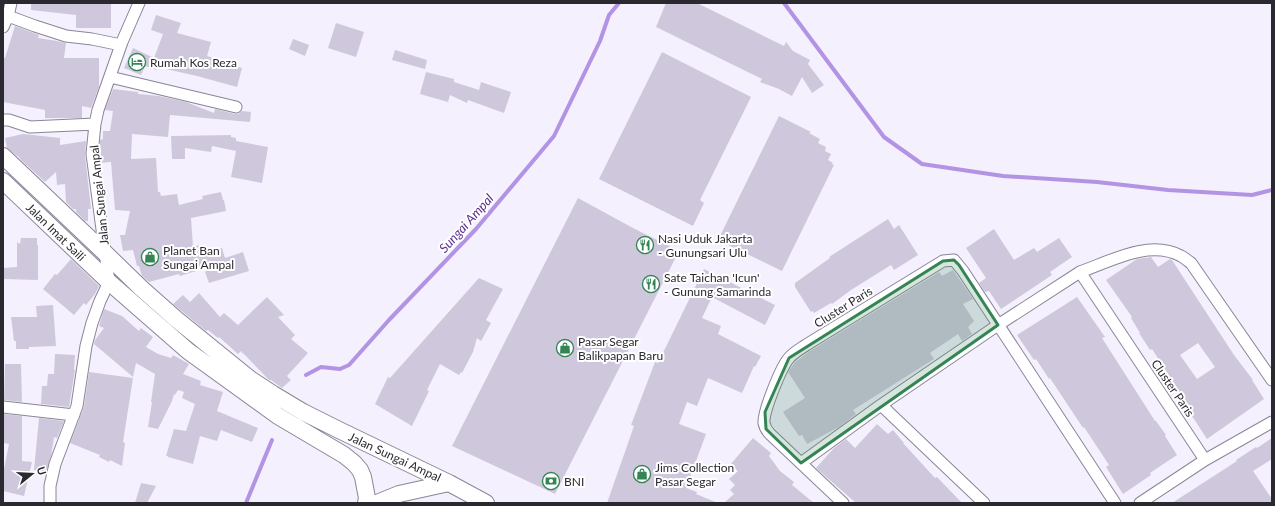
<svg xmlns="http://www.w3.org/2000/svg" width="1275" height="506" viewBox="0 0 1275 506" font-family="Lato,sans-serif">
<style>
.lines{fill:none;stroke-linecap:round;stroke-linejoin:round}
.stream{stroke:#b393e4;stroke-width:4}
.building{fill:#cfc8dc;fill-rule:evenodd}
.street-casing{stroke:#8b8597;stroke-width:13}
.secondary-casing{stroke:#8b8597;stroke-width:18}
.street{stroke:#fff;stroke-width:11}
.secondary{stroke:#fff;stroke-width:16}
.marked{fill:#348455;fill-opacity:0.2;stroke:#348455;stroke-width:3;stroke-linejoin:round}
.labels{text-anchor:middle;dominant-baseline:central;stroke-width:4;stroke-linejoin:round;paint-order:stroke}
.poi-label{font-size:12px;fill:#2b2930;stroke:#fff;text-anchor:start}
.street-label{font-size:12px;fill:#2b2930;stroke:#fff}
.water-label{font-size:13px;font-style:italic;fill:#5c318f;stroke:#fff}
</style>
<rect width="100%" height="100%" fill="#f4f0fd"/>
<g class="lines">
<!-- stream -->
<path class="stream" d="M784,3L884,137L922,164L1003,176L1097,182L1168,190L1252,195L1272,190
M306,375L321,367L340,369L349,365L389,320L476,229L554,136L600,41L609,15L619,3
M246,503L272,440"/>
</g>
<!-- building -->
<path class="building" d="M31,3H111V28H76V15L31,10Z
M666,3H697L784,46L786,42L793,51L810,60L808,64L824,85L812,93L802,77L792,96L779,89L760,82L762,79L656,27Z
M156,15L181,23L177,33L211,42L207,56L220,60V61L242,68L237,87L197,76L157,67V70L145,66L141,75L124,68L133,48L154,58L163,34L151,30Z
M336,23L364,32L356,57L328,48Z
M15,26L39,35L38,38L57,41L66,43L64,58H99V87L91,108L82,106V118H45V110L3,102V57L5,58Z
M293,39L309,45L305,56L289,49Z
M395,50L427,60L425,69L392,60Z
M662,52L751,97L700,200L704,203L693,226L599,179Z
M426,72L454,79V82L479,90L481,82L511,92L504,113L468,100L467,103L450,95L448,102L420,94Z
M113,89L138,92V94L159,96L186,102L214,113L215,109L235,114H238L242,111L251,112L250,122L170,115L168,137L132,134L131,159L156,158L158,192H160L161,196L177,194L179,205L203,199L202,196L221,192L223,200H224L226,211L191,218L193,247L199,245L202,255L222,248L225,258L243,252L249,271L209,283L205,272L212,266L180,276L179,274L149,282L142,276L139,266H137L133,250L123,251L120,235H125L130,211L115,210L111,162L100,163L99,154L100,140L103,139V131H110L113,111L105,110Z
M779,116L811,132L809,133L820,139L818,143L826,147L825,151L831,154L828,160L833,163L832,164L834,165L782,271L718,240Z
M23,134L60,138V145L86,141L85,155L91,209H88V221H85L76,212V209H73L66,202L65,184L57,185L56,172L45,182L21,160L18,156H17L7,148L5,138Z
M231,135V137L236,138V141L268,147L262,183L231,177L236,151L212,146L211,152L185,148V159H172L171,136Z
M578,198L633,228L679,251L555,494L452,446Z
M888,219L894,229L899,225L918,255L894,270L891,265L851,290L832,304L831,303L814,313L813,311L811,312L795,287V283L830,258L829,257Z
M994,229L1014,260L1034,248L1037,252L1059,238L1072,257L1050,272L1052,275L1001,309L989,291L985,292L979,283L986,278L966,248Z
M21,238H37V245H38V280L3,279V268L17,267V242L20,244Z
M1151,257L1158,267L1170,259L1172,260L1234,355L1253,380H1252L1264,399L1207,439L1179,396L1181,394L1152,349L1150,350L1139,333H1140L1131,318L1132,317L1106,280L1137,259ZM1198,343L1215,367L1197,379L1180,355Z
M71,259L99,286L95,294L86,305L84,303L74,315L43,289L55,274L57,275Z
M704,269L775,305L765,325L712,297L702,318L721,326L718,334L761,356L755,367L754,366L742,393L708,378L697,406L687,402L679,424L706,434L686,488L697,492L696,494L718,503H607L634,426L631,425L655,362L658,363Z
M953,270L973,299L963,304L974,321L968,327L972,334L962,341L958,334L930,353L934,359L853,410L856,414L839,427L807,444L802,435L799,436L783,412L805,398L788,372L795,362L810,351L939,272L942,276Z
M479,278L503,289L486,320L491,323L481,341L477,338L473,352L462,373L461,372L459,375L440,364L427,390L429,391L412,426L375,404L388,377L390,378Z
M199,293L220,317L224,313L238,325L267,297L284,315L278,317L295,335L291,339L308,353L287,376L291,380L282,388L271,380H269L243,353V354L241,351L238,354L219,337L218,338L208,330L206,331L173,304L183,295L190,302Z
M1077,297L1105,337L1102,338L1155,421H1156L1166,435L1165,436L1177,455L1150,473L1151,475L1123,494L1106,467L1109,465L1084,427L1083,428L1050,378L1049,379L1036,359L1034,360L1017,335Z
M53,305L56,346L29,347V349H16V341H14L11,317H37L36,306Z
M104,309L122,316L139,331L141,328L153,337L146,347L158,354L171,358L173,355L189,364L183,374L201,381L200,385L223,392L217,411L258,428L252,442L221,430L217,441L200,436L193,464L168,457V456H166L174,429L186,431L195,404L182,398L184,392L178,390L175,395L174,394L172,401L158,429L148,427L152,402H151L155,374L136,363L133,377L94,344L95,340L104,328L99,326Z
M55,354L75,355L74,370H75L69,407L41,404L42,386H47L48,374H54Z
M5,364H21L22,402L4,400Z
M89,372L133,378L123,442L125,443L122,466L110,460L109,462L99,457L100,455L70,443L84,407Z
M3,414L22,416V461L32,462L24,496L3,491V474L9,444L3,443Z
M39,418L64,421L57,438L54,437L51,456L46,472L34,470Z
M877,424L888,434L893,430L904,443H903L935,478L937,477L962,503H856L816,468L834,448L846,439L855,448Z
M753,438L771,453L769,456L780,471L794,482L792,485L814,503H724L734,494L730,490L735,485L729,479L738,471L730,465Z
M1272,438V459L1253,471L1272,499V503H1172L1237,461L1236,460L1256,447L1257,448Z
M141,483L156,486L147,503H135Z"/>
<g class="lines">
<!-- street casing -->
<g class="street-casing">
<path id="street" d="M8,16L35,26L66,36L92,39L121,45
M3,27L8,16L11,3
M110,77L236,107
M3,120H9L30,127L95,124
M1080,272C1111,261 1149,239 1181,256C1185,258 1188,261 1191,263L1272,380
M881,405L984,503
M3,407L74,415
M801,463L881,405L998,325L1080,272L1205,460
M50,503V486L55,464L77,406L86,346L92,323L100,301L109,282L92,154L95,124L98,110L122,42L139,3
M843,503L770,434C767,431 765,428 764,423C763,412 781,367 789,358C793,353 800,349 806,345L943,261L954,260L963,271L1115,503
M1140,503L1205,460L1272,422"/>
</g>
<!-- secondary casing -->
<g class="secondary-casing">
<path id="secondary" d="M3,156L104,252L141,288L176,319L250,379L273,394L303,412L339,430L449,483L486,503
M3,181L109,282L188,351L278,416L344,455L354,463L360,470L363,477L367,498L366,503
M377,503L399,494L449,483"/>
</g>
<!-- street -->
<use href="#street" class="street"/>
<!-- secondary -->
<use href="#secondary" class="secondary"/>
</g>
<!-- marked area -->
<path class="marked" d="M954,260L959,265L998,325L801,463L766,429L765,412L789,358L943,261Z"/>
<!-- icons -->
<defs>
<g id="hotel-ring" transform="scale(0.9)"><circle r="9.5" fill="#fff" stroke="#348455" stroke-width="1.5"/><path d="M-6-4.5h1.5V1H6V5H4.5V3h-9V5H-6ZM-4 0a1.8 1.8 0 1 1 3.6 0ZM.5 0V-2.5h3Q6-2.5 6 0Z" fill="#348455"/></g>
<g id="restaurant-ring" transform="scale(0.9)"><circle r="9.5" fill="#fff" stroke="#348455" stroke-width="1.5"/><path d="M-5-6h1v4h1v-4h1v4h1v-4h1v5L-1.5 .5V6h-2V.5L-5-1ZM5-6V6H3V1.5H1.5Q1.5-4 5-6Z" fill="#348455"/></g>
<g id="shop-ring" transform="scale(0.9)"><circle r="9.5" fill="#fff" stroke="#348455" stroke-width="1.5"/><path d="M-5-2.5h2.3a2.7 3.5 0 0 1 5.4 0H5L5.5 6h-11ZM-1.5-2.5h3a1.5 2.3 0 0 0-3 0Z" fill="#348455"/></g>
<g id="bank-ring" transform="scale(0.9)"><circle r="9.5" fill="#fff" stroke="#348455" stroke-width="1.5"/><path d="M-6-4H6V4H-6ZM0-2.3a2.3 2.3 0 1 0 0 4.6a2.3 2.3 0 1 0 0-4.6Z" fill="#348455"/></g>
</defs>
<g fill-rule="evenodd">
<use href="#hotel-ring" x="137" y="62"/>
<use href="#restaurant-ring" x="645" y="245"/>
<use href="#shop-ring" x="150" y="257"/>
<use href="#restaurant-ring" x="651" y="284"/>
<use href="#shop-ring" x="565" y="348"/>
<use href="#shop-ring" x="642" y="474"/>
<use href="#bank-ring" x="551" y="481"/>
</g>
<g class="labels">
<!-- poi labels -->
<g class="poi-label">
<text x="150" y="62">Rumah Kos Reza</text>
<text x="658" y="238">Nasi Uduk Jakarta<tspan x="658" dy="14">- Gunungsari Ulu</tspan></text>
<text x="163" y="250">Planet Ban<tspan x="163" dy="14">Sungai Ampal</tspan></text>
<text x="664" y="277">Sate Taichan 'Icun'<tspan x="664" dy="14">- Gunung Samarinda</tspan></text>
<text x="578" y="341">Pasar Segar<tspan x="578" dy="14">Balikpapan Baru</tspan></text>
<text x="655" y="467">Jims Collection<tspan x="655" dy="14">Pasar Segar</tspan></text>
<text x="564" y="481">BNI</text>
</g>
<!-- street labels -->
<g class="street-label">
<text transform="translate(99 195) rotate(-96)">Jalan Sungai Ampal</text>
<text transform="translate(56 232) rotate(44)">Jalan Imat Saili</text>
<text transform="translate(843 307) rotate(-32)">Cluster Paris</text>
<text transform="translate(1173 388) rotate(56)">Cluster Paris</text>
<text transform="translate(395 457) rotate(25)">Jalan Sungai Ampal</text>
</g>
<!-- water labels -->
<g class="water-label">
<text transform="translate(466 223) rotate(-48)">Sungai Ampal</text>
</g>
</g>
<!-- border -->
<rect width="1275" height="506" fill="none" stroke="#2b2930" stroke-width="8"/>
<!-- north arrow -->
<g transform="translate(32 474) rotate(72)" stroke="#ffffff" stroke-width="3" paint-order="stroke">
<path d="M0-3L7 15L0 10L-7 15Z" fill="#2b2930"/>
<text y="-6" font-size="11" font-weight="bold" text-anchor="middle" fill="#2b2930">U</text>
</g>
</svg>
